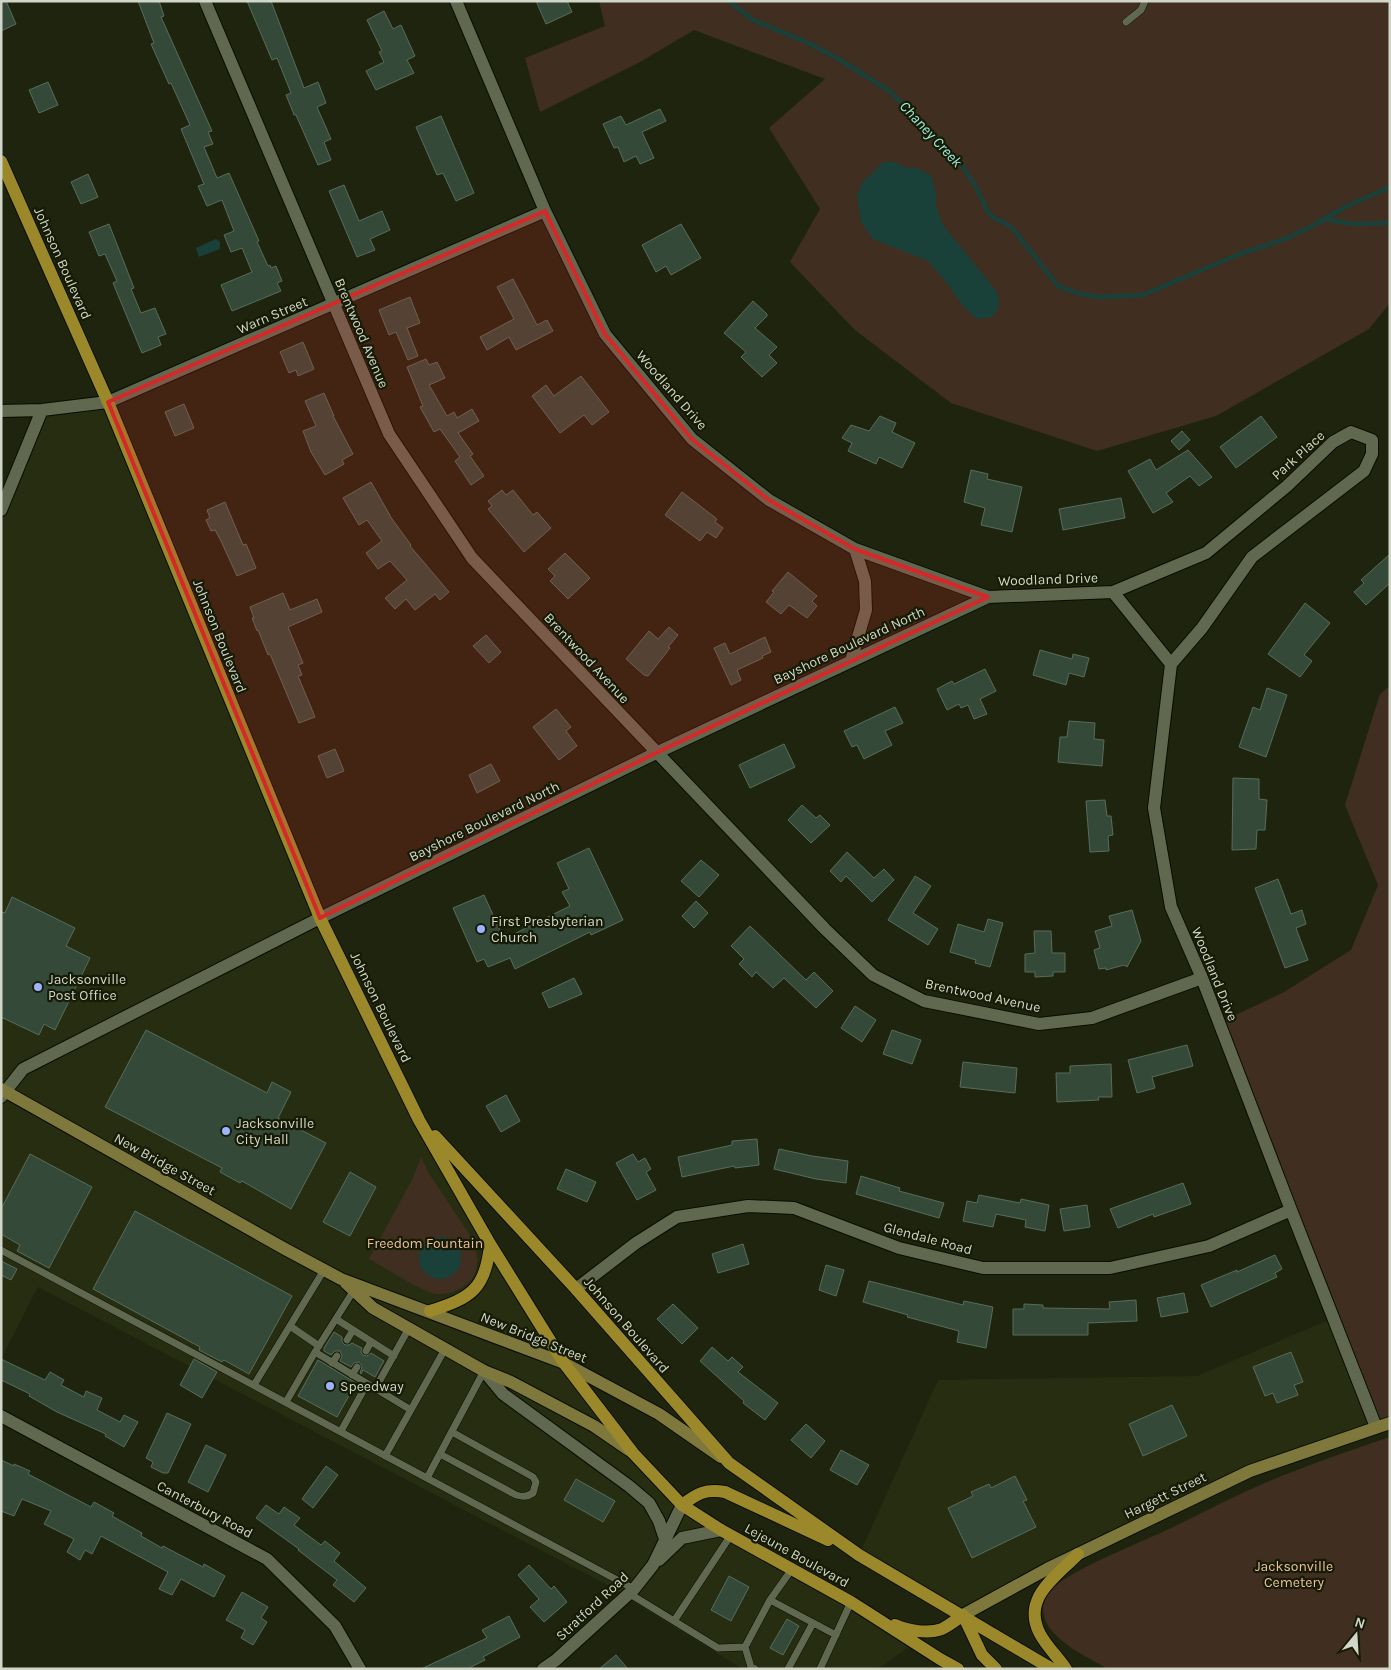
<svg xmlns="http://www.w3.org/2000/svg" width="1391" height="1670" viewBox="0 0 1391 1670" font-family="Karla,sans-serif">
<rect width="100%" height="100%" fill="#1f240e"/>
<path fill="#262d10" d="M108,402L320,918L419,1120L564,1363L682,1505L915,1642L887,1663L875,1669H743L646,1610L613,1588L38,1287L1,1359V510L42,410Z
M1333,1318L1376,1427L1250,1471L963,1615L859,1555L938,1380L1197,1376Z"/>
<path fill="#402f21" d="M599,1H1390V303L1369,329L1216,416L1097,451L951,403L855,330L790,262L820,209L769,128L825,79L694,30L640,62L540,112L525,58L605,26Z
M1390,686V1423L1376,1427L1219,1023L1284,992L1351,950L1378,885L1345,805L1380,694Z
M421,1157L428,1172L473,1240C478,1253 480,1268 471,1280C464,1289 449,1295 437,1294C426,1294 382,1266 369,1259L413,1178Z
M1390,1437V1669H1108C1086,1656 1036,1635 1044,1602C1045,1594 1054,1587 1060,1582C1094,1560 1133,1546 1169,1529C1199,1515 1228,1499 1258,1486C1301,1467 1346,1452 1390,1437Z"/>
<path fill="#19413a" d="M883,162H895L904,167L916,168L926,172L932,177L936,193V206L943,225L997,292C1000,304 1000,308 992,317L978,319L972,315L962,305L951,288L928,261L873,239L861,222L857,195L862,183Z
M216,239L220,242V249L199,257L196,248Z
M419 1258a21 21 0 1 1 42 0a21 21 0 1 1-42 0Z"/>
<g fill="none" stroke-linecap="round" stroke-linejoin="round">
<path stroke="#19413a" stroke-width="4.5" d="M729,1L753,20L804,41L837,58L891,92L961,164L976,187L988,212L994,218L1002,221L1014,230L1058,286L1077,293L1098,297L1143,295L1237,255L1285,239L1314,225L1347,206L1390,187
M1324,219L1352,224L1390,223"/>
</g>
<path fill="#344938" stroke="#576d5b" d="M1,1H6L16,24L1,31Z
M138,1H159L164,16L161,17L212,131L208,132L213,144L204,147L217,178L229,173L259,241L257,242L268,266L270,265L271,268L276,266L282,281L277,283L281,291L232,311L221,285L252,272L242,248L231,252L224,235L234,231L222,200L207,206L198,186L204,184L181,129L190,125L171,83L169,84L151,44L154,43Z
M247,1H271L304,88L318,82L326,103L317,107L331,139L324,142L331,160L318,165L296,115H294L293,112L286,95L291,93L277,58L272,60Z
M536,1H567L572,12L546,24Z
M384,11L393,29L401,25L415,56L407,60L414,73L376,90L366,71L384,62L379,52L382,51L367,20Z
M48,82L58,105L39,113L29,90Z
M660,109L666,121L642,132L654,158L640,164L636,156L624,162L618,147L614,148L603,124L621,116L626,125Z
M441,116L474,193L456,201L443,173L437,175L416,127Z
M88,174L98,197L81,204L71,182Z
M344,185L359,221L382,211L390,230L370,239L375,250L357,257L329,191Z
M109,224L134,288L131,289L141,313L155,308L166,334L158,337L161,345L142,353L113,283L117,281L105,254L99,256L89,232Z
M681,224L701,258L671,275L666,266L656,272L642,245Z
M513,279L537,325L547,320L553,331L516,350L509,337L487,350L480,337L514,319L497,287Z
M410,297L420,323L407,328L418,356L408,360L396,332L389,335L379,310Z
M753,301L767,314V316L755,328L777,347L769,355L777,363L762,377L741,357L746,352L724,333Z
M303,342L314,369L298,376L296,370L289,373L280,352Z
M426,359L429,365L437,362L445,378L429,385L447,416L454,412L457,418L472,409L479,421L458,433L473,454L470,456L484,476L471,485L455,461L460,457L440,429L434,432L420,407L423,406L407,367Z
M581,376L609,412L592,425L584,415L560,433L532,396L546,385L554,396Z
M324,393L334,416H333L353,454L342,460L344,464L325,475L311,452L303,431L316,426L305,401Z
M184,404L194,428L175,436L165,412Z
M880,416L896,423L892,432L915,443L902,468L879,457L876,464L848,451L852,443L842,438L851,425L869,431Z
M1261,416L1277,437L1236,468L1220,447Z
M1182,431L1190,440L1179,450L1171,441Z
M1188,450L1212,477L1199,486L1190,476L1166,493L1173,502L1153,513L1128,471L1150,459L1156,470Z
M971,470L988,474L987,479L1022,487L1012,532L981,525L985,508L964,502Z
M371,482L392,519L411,545L410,546L449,592L440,600L435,594L415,610L406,599L395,609L385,598L407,580L390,561L378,569L366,553L382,541L367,520L359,525L343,498Z
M502,490L506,495L513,490L533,515L537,512L551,528L524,552L488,509L492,506L488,501Z
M682,492L717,519L715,522L723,528L716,538L707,532L700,541L665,515Z
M1121,498L1125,518L1063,530L1059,509Z
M225,502L243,545L246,544L256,568L237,576L221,541L215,530L211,531L206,520L210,518L207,510Z
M565,553L590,578L568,599L550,581L555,576L548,569Z
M1390,554V583L1366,605L1354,592L1364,583L1361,580Z
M788,572L817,596L812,601L817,606L807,618L789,605L781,614L766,602L774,592L772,591Z
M283,593L290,610L317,599L322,612L288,627L303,663L298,665L302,675L298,676L315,717L299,723L270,654L268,655L258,630L257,631L252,618H254L250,607Z
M1305,603L1330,623L1304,655L1312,661L1300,677L1268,654Z
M669,627L678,635L668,647L670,648L648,676L644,675L626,659L649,631L658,639Z
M486,635L501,652L489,663L473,646Z
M765,637L771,652L762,656L763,658L737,670L741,680L731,685L714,648L725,643L730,654Z
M1040,650L1072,659L1073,654L1089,658L1084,677L1069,673L1066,685L1033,675Z
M985,669L996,691L980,699L987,714L974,719L968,705L961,708L959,704L947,710L937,689L952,681L954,684Z
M1267,688L1287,695L1266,757L1239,747L1253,707L1260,710Z
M895,707L903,723L885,731L892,745L864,759L857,745L852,747L844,731Z
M556,709L571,727L566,731L577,746L559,760L533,727Z
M1069,721L1095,723L1094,739L1104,740L1102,766L1058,762L1060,737H1067Z
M784,744L795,767L750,788L739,765Z
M335,749L344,771L327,778L318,756Z
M491,764L500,781L477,793L469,775Z
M1233,778L1259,779V799L1267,800L1265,830H1257L1256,849L1232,850Z
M1105,800L1107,816H1111L1113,835L1108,836L1109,851L1090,852L1086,801Z
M802,805L816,818L820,815L830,825L811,843L788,820Z
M589,848L623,920L591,935L590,932L515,969L510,958L488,967L484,959L477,962L453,908L484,895L504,939L570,906L562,892L569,889L557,863Z
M847,852L874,878L884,869L894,880L872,902L846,876L841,882L830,871Z
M701,860L719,875L699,897L681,881Z
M915,876L931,886L913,913L938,929L928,945L888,920Z
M1278,879L1291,914L1302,910L1306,924L1296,928L1308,960L1285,968L1255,888Z
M12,897L75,928L66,946L90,958L55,1030L44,1024L39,1035L1,1017V912L5,913Z
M696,901L708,913L694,928L682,916Z
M1132,910L1141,941L1127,967L1124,965L1106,970V968L1099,969L1094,950L1100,948L1095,931L1112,926L1109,916Z
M988,919L1003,923L990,967L975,963L976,960L950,952L958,924L984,932Z
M750,926L806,980L814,972L833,991L816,1008L784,978L773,988L756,972L752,977L739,964L744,959L731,946Z
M1034,931H1051L1052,953H1065V972H1053V976L1035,977V972H1025V954L1035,953Z
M574,978L582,994L549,1008L542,993Z
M855,1006L876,1020L862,1042L841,1028Z
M146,1030L267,1093L272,1082L291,1092L278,1118L326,1143L291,1209L242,1181L240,1183L220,1172L222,1168L105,1107Z
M892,1030L921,1040L912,1064L883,1054Z
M1187,1045L1193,1066L1152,1077L1155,1088L1137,1093L1128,1060Z
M963,1062L1017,1068L1015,1093L960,1087Z
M1111,1064L1112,1097H1098L1099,1100L1057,1102L1056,1073H1070V1066Z
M506,1095L520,1121L501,1132L486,1106Z
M757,1139L759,1165L735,1168L734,1166L682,1177L678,1157L732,1145V1141Z
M779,1149L812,1156L848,1161L846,1183L816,1179L774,1169Z
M30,1154L92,1187L49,1268L17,1251L20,1245L1,1234V1209Z
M633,1154L638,1162L645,1158L651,1169L646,1172L656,1190L637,1200L616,1163Z
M566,1169L596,1182L587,1202L557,1189Z
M350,1172L376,1187L350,1236L323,1222Z
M861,1176L900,1188L899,1191L944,1203L939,1218L856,1194Z
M1183,1183L1191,1204L1154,1217L1153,1214L1118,1228L1110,1209Z
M979,1195L1020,1203L1021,1199L1049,1205L1045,1231L1025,1227L1026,1220L996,1214L993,1227L963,1221L967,1201L977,1203Z
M1087,1205L1090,1227L1064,1231L1060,1209Z
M135,1211L292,1296L249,1374L224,1360L222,1362L199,1350L200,1347L93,1289Z
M743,1244L749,1264L718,1273L712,1254Z
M1275,1255L1282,1269L1275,1273L1277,1277L1211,1307L1201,1285L1237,1270V1272Z
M1,1261L17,1269L11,1280L1,1275Z
M826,1265L844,1270L836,1296L819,1290Z
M869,1281L963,1305L964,1301L993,1307L986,1348L957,1342L959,1331L907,1317L908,1315L863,1302Z
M1184,1293L1188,1312L1161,1317L1157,1298Z
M1136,1300L1137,1321L1088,1323V1335H1013V1309H1024V1304L1043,1305V1308L1110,1309L1109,1302Z
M673,1304L698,1328L682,1344L657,1319Z
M334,1332L342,1337V1342L345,1345H349L352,1343L362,1348L361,1352L363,1355L367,1356L371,1353L384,1361L375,1377L363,1370L361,1374L360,1373L362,1367L359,1362L354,1363L351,1367L340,1361L342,1356L340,1351H335L331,1355L324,1351V1348Z
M712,1347L728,1361L732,1357L743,1367L738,1372L778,1403L765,1420L743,1403L744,1401L700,1361Z
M1291,1352L1303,1382L1294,1385L1298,1395L1277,1403L1273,1393L1265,1396L1253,1367Z
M1,1359L45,1380L50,1372L64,1380L61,1385L84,1397L86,1391L102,1398L97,1410L120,1422L124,1415L138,1422L124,1447L105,1436L106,1434L57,1412L29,1396L30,1394L1,1380Z
M194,1359L217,1372L202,1398L180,1385Z
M318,1360L356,1383L337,1417L298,1396Z
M1172,1405L1187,1436L1143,1456L1129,1424Z
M167,1413L191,1424L168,1473H163L151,1467L153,1462L146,1458Z
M806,1424L825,1441L811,1458L791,1440Z
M206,1445L226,1455L208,1492L188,1482Z
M841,1450L869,1465L857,1485L830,1470Z
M1,1460L14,1466V1464L30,1471L28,1474L91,1507L94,1502L114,1513L112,1516L142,1533L141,1536L162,1548L163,1546L203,1567L204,1564L225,1576L214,1597L181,1579L172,1595L159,1589L168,1572L101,1536L92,1554L85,1550L80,1560L67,1552L74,1539L44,1524L51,1511L22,1499L14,1516L1,1511Z
M326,1466L338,1475L313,1508L302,1499Z
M1015,1476L1027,1500L1023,1501L1036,1527L972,1558L948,1508L973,1496L971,1492L989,1484L991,1488Z
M576,1479L615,1501L603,1522L564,1500Z
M266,1505L279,1514L284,1507L300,1518L294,1525L321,1545L325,1541L340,1553L334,1561L366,1588L354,1602L333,1585L337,1580L298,1550L299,1549L256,1518Z
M529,1565L551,1589L554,1586L567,1602L544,1622L530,1607L539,1599L518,1575Z
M729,1576L749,1587L731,1621L711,1610Z
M242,1592L268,1607L261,1618L267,1622L253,1645L241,1638L245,1630L226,1620Z
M509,1616L520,1637L483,1657L485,1660L467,1669H421L487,1638L482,1630Z
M787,1619L799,1626L783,1655L770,1648Z
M616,1655L628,1669H599Z"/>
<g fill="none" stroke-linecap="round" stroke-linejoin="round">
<g stroke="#090d00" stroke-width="8">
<path id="service" d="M1126,22L1141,10L1145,1
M1,1250L634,1589
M354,1290L315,1352L411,1410
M336,1319L394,1356
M290,1326L319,1346
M347,1340L353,1330
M366,1351L371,1342
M332,1363L337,1356
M352,1375L357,1367
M254,1385L324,1270
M375,1389L409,1328
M286,1402L315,1352
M341,1431L367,1384
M440,1454L516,1495C523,1497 527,1497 533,1493L536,1482L533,1477L452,1432
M385,1456L445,1349
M427,1478L484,1371
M630,1594L718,1648L745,1647
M770,1600L836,1635
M674,1621L731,1535
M755,1669L751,1667L745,1647L770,1600L792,1569
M788,1669L813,1623
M820,1669L851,1602"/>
</g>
<g stroke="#090d00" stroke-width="14">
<path id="minor" d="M205,1L389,434L472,558L825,929L873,975L924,1001L1039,1024L1092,1018L1202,978
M456,1L545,211L605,334L692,439L769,500L855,549L988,597L1113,592L1206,553L1287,486L1333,442L1351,432L1372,440V454L1364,471L1252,557L1202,628L1171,664
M1,411L42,410L108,402L545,211
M1,510L42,410
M1113,592L1171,664L1154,808L1171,907L1202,978L1291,1210L1376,1427
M851,661L866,610L865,581L855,549
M1,1097L23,1069L320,918L656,753L988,597
M576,1289L636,1243L677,1217L748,1206L794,1208L899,1248L983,1268H1110L1209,1246L1291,1210
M484,1371L503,1394L629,1486L649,1503L659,1521L665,1539
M1,1416L267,1559L335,1626L360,1669
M659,1560L682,1538L721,1530
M543,1669L556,1660L634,1589L653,1565L682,1505"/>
</g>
<g stroke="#090d00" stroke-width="14">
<path id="secondary" d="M1,1089L285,1249L341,1279L564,1363L659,1414L721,1457
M346,1283L373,1308L484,1371L511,1382L594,1426L629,1450
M963,1615L1047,1569L1250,1471L1390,1423"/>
</g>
<g stroke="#090d00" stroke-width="14">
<path id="primary" d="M1,161L108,402L320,918L419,1120L490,1244L564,1363L633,1453L682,1505L721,1530L851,1602L940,1659L958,1669
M435,1136L576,1289L729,1463L859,1555L1052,1669
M430,1311C471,1298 486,1289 490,1244
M682,1505C698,1493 705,1489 725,1492L828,1540
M963,1615L982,1655L996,1669
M895,1625C908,1631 929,1634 942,1629C950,1625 956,1620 963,1615
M1066,1669C1058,1657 1047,1647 1040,1634C1021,1598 1056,1577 1078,1554"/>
</g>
<use href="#service" stroke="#616850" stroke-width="7"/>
<use href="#minor" stroke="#616850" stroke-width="12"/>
<use href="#secondary" stroke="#7e783d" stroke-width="12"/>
<use href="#primary" stroke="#9b882a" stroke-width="12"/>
</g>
<path fill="#d62828" fill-opacity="0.2" stroke="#d62828" stroke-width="4" stroke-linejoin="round" d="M545,211L605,334L692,439L769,500L855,549L988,597L656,753L320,918L108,402Z"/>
<g fill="#9bb4fd" stroke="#161b06" stroke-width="2">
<circle cx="481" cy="929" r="5"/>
<circle cx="38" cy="987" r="5"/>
<circle cx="226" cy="1131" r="5"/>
<circle cx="330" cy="1386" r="5"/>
</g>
<g text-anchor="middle" stroke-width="4.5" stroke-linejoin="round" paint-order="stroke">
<g font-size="14" fill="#d2d6c9" stroke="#161b06">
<text transform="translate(63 263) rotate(66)" y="5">Johnson Boulevard</text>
<text transform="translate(272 315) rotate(-23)" y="5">Warn Street</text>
<text transform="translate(362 333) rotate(67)" y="5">Brentwood Avenue</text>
<text transform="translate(672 390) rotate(49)" y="5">Woodland Drive</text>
<text transform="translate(1298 455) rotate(-42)" y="5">Park Place</text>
<text transform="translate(1048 579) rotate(-2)" y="5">Woodland Drive</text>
<text transform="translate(220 636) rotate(68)" y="5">Johnson Boulevard</text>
<text transform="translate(849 645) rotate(-25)" y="5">Bayshore Boulevard North</text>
<text transform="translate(587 658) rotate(47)" y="5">Brentwood Avenue</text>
<text transform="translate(484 821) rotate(-26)" y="5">Bayshore Boulevard North</text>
<text transform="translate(1215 974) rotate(68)" y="5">Woodland Drive</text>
<text transform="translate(983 995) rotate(12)" y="5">Brentwood Avenue</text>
<text transform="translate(381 1007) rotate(64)" y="5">Johnson Boulevard</text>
<text transform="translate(165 1164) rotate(29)" y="5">New Bridge Street</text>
<text transform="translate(928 1238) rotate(15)" y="5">Glendale Road</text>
<text transform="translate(627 1325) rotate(49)" y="5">Johnson Boulevard</text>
<text transform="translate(534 1337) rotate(22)" y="5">New Bridge Street</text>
<text transform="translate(1165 1495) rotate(-26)" y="5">Hargett Street</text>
<text transform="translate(205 1509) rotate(28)" y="5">Canterbury Road</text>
<text transform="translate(797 1555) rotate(29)" y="5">Lejeune Boulevard</text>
<text transform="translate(592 1606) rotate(-43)" y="5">Stratford Road</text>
</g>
<g font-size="14" fill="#d2d6c9" stroke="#161b06" text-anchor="start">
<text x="491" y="926">First Presbyterian<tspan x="491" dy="16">Church</tspan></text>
<text x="48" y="984">Jacksonville<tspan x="48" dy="16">Post Office</tspan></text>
<text x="236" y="1128">Jacksonville<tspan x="236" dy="16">City Hall</tspan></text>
<text x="340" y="1391">Speedway</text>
</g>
<g font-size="14" fill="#efbf97" stroke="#161b06">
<text x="425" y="1248">Freedom Fountain</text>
<text x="1294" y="1571">Jacksonville<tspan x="1294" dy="16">Cemetery</tspan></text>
</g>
<g font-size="15" font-style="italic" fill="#9de7d8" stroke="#161b06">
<text transform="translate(931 134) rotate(47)" y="5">Chaney Creek</text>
</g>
</g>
<rect width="1391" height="1670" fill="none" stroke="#d2d6c9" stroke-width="5"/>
<g transform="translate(1356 1635) rotate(18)" stroke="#161b06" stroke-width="4" paint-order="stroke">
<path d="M0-4L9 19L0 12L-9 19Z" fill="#d2d6c9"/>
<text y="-8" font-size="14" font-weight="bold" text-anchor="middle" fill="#d2d6c9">N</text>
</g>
</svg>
